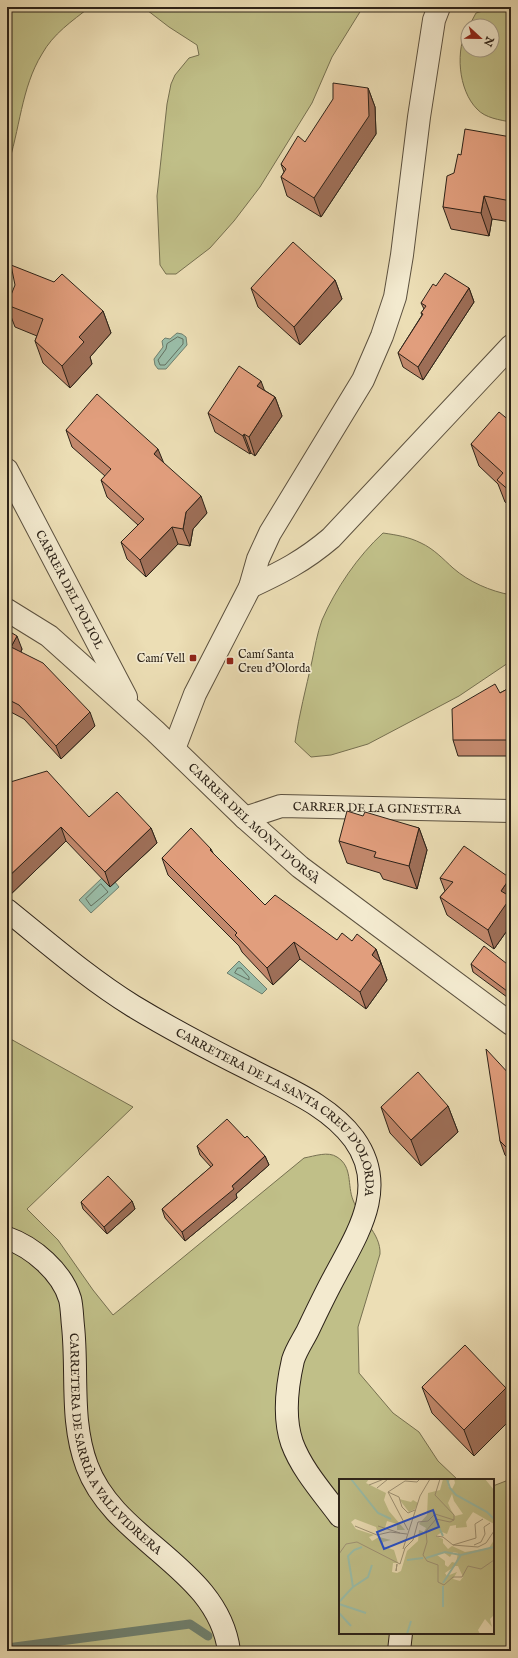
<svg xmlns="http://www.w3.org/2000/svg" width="518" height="1658" viewBox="0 0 518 1658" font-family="'IM FELL English',serif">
<rect width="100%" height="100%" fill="#ecdeb5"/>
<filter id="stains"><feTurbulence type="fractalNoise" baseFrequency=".005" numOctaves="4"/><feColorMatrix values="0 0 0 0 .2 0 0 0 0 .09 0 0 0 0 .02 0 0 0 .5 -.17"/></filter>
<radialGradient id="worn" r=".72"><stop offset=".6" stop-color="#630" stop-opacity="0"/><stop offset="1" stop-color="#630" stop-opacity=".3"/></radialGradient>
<path fill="#c0bf88" stroke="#767050" d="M7,7H90C72,21 53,34 42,54C21,88 20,130 7,168Z
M143,7H363L332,57L312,103L260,187L234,221L210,248L176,274H166L160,265L157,196L167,104L171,84L175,75L189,58L199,55L197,45L169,27Z
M496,7H511V122C500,120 485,118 477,109C458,90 455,49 468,27V50H492V26H469L476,13Z
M383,533C397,535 409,537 421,543C434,549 443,559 453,568C469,582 490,591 511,595V661L459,696L368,744L331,755L311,757L295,742C299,715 306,688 312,661C315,647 317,634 322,620C336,588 358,556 383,533Z
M7,1037L133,1107L27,1209L58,1240L93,1290L113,1315L304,1158C315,1156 328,1151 337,1157C353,1167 347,1185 353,1200C360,1219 381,1233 380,1254L358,1327L359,1373L393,1413L419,1432L438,1461L458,1480H340V1633H493V1486L511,1479V1651H7Z"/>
<path fill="#9abda8" stroke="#6e7f6e" d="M177,333L182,334L186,337L187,345L166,369H158L155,365L154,359L163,347L162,341L165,338L170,339Z
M102,878L110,886L115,882L119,887L91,913L79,900Z
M239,961L267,989L262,994L227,973Z"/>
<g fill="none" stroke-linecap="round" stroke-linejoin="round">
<path stroke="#637060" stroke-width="1" d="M178,337L183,339V344L165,365H160L158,360L166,349L167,344Z
M101,884L108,892L91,906L86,899Z
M238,968H241L249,977V980L235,973Z"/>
<path stroke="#6e7f6e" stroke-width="9" d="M7,1648L190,1624L208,1636"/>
<g stroke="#5c513f" stroke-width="24">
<g id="street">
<path id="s1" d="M7,470L126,697"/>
<path d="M250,587C282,572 304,561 331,538L511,346"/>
<path id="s2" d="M7,610L49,636L155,731L245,818L300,867L511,1024"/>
<path d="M174,749L195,694L250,587L258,559L270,533L363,380L382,336L395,297L402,255L419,117L434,20L439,7"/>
<path id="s3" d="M245,818L281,806L511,811"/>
</g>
</g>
<g stroke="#2c2218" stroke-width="24">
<g id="secondary">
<path id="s4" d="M7,910C48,943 88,978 133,1006C171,1029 211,1050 251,1070C287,1089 329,1105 354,1139C388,1186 359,1231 336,1274C326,1292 317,1311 308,1330C303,1340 296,1350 293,1360C287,1386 283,1417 292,1443C302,1470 323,1493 340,1516"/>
<path id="s5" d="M7,1238C33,1247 62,1272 70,1299C72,1307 72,1317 73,1326C78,1373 70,1421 87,1466C115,1542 218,1567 229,1651"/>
<path d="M399,1651L401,1633"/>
</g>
</g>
<use href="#street" stroke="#f3eacf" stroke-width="22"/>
<use href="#secondary" stroke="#f3eacf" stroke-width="22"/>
</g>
<path fill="#c2886c" stroke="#2c2218" d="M368,88L375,107L376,134L321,217L287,196L281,177L284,172L281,164L305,142Z
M511,137V222L492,219L489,236L451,229L443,207L461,155Z
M335,280L342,299L300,345L258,307L251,288Z
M436,286L469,288L474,302L423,380L403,367L398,353L422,315L421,313L424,309L421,303Z
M7,304L103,311L111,333L90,357L92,364L70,388L43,363L35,341L37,336L15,327L7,306Z
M264,390L275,397L282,416L255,456L251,453L250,454L215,432L208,413Z
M511,422V507L505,502L498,484L479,466L471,444Z
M66,430L163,462L207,513L193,529L190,546L178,544L146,577L127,559L121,542L138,525L107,497L101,480L105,476L72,447Z
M7,630L22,649L21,652L95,726L61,759L24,719L7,710Z
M511,687V756H458L453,740L500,693Z
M7,783L89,817L151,828L157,843L110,887L66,841L7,898Z
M363,816L419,828L427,850L417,889L383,879L380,873L347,863L339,841Z
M211,849L213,853L265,905L337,940L352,941L376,949L387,980L366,1009L300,959L273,985L242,952L239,946L168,875L162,858Z
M440,878L511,879V925L494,949L447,915L440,897L445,891Z
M471,964L511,967V1000L473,972Z
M511,1076V1161L505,1155L500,1141Z
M448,1106L458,1132L421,1166L390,1133L381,1107Z
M245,1138L265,1156L269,1165L236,1194L237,1198L185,1241L165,1218L162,1209L211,1167L200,1155L197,1146Z
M132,1201L135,1209L107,1234L83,1209L81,1202Z
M422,1387L511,1401V1419L474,1456L432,1413Z"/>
<path fill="#9e6f58" stroke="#2c2218" d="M368,88L375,107L376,134L321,217L314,198Z
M484,196L492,219L489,236L481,213Z
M335,280L342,299L300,345L294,327Z
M469,288L474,302L423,380L418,367Z
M103,311L111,333L90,357L92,364L70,388L62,366L79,337Z
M261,381L268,400L257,386Z
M275,397L282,416L255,456L249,437Z
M244,434L251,453L250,454L243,436Z
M158,449L165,466L154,454Z
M201,496L207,513L193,529L190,546L183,529L186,512Z
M172,527L178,544L146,577L140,560Z
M17,636L22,649L16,661L11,647Z
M90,712L95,726L61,759L56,746Z
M61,827L66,841L7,898V878Z
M151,828L157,843L110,887L105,872Z
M419,828L427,850L417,889L409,866Z
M510,878L511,879V925L494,949L488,930L501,891Z
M294,942L300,959L273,985L267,968Z
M376,949L387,980L366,1009L360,992L372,955Z
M448,1106L458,1132L421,1166L411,1140Z
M265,1156L269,1165L236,1194L237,1198L185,1241L182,1232L232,1186Z
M132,1201L135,1209L107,1234L104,1227Z
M506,1388L511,1401V1419L474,1456L464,1430Z"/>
<path fill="#e19e7d" stroke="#2c2218" d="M333,83L368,88L369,116L314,198L281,177L286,169L281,164L298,136L305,142L333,99Z
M465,129L511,137V201L484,196L481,213L443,207L447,176L454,173L458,154L461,155Z
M293,242L335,280L294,327L251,288Z
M11,265L54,282L62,274L103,311L79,337L84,342L62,366L35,341L43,319L7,305L15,285Z
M445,273L469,288L418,367L398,353L423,314L421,313L426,306L421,303L433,284L436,286Z
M239,366L261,381L257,386L275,397L249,437L244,434L243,436L208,413Z
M97,394L158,449L154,454L201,496L186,512L183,529L172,527L140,560L121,542L144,519L101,480L111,469L66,430Z
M499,412L511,422V492L497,480L503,473L471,444Z
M7,630L17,636L11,647L43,663L90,712L56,746L19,705L7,699Z
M495,684L500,693L511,687V740H453L452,709Z
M47,771L89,817L117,792L151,828L105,872L61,827L7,878V783Z
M347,811L363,816L365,812L419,828L409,866L374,857L376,852L339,841Z
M191,828L211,849L210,850L265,905L275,895L337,940L342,933L352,941L357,934L376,949L372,955L381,963L360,992L294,942L267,968L235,935L237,933L162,858Z
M464,846L510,878L501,891L511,897L488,930L440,897L453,882L440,878Z
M484,946L511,967V994L471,964Z
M486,1049L511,1076V1152L500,1141Z
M418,1072L448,1106L411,1140L381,1107Z
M227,1119L245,1138L247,1136L265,1156L232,1186L234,1189L182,1232L162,1209L213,1165L197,1146Z
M108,1176L132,1201L104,1227L81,1202Z
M465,1345L506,1388L464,1430L422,1387Z"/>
<g fill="#8f2418" stroke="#f3eacf" stroke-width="1.5">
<rect x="189" y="654" width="8" height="8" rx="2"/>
<rect x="226" y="657" width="8" height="8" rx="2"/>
</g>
<g text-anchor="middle" stroke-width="3.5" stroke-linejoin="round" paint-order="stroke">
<g font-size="12" fill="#2c2218" stroke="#f3eacf">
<text dy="4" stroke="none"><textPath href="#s1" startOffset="135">CARRER DEL POLIOL</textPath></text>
<text dy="4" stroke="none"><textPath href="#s3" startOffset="134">CARRER DE LA GINESTERA</textPath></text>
<text dy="4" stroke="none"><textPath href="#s2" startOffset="327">CARRER DEL MONT D'ORSÀ</textPath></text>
<text dy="4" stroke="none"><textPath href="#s4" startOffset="344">CARRETERA DE LA SANTA CREU D'OLORDA</textPath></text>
<text dy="4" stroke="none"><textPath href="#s5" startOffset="249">CARRETERA DE SARRIÀ A VALLVIDRERA</textPath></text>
</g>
<g font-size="12" fill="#2c2218" stroke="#f3eacf" text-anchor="start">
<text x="238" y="658">Camí Santa<tspan x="238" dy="14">Creu d'Olorda</tspan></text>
<text x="185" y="662" text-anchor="end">Camí Vell</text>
</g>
</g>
<g transform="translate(339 1479)">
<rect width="155" height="155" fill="#ecdeb5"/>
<path d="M0,0H30L27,4L47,14L45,21L50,32L66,51H58V45L48,42L46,49L39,54L37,48L16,40L12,43L17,50L35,56L30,58L33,62L40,58L52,61L44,63V67L55,71L59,84H54L53,93L58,94L62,92L68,72L79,62L80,51L85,53L87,49L80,45L88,36L89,14L101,11L104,0H111L109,7L113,10L116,4L115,0H146L155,11V45L134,33L127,43L128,48L117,49V46L111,47L108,55L103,53L97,57L104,60V64L109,70L113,67L126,73L150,69L155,61V136L151,140L153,148L146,140L139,151L141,155H0ZM113,15L115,22L124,35L116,37L112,31L109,24ZM104,73L111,78L114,73L119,74L117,84L113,83L109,88L106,86V82L98,76ZM116,87H119L124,98L121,102L114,100L118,93L108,97L106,94ZM60,20L72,23L74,21L79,24L76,30L70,33Z" fill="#c0bf88" fill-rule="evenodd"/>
<path fill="none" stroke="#9abda8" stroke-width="2" d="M12,0L39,34L52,40M108,0L111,9L117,16L148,33L155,40M97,42L104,57M87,79L106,73L122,76L155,68M68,81L84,79M104,104L122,76M14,108L29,98L33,86M0,123L14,108L9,77L15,71L23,68M0,125L27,134M104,128V107M0,134L12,147M68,155L72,142"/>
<path fill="none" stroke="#9f9376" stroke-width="1" d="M101,0L96,16L115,36V41M30,6L45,0M38,9L49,0M49,13L60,18M60,18L63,28L69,34L76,31M115,41L111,43L97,40L87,52L88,63L84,76L88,82L99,86V103L105,106L114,98H123L129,87L142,90L155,81M16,47L38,56L51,53L68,55M39,47L61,54M69,51L49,13L66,2L78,3L81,0M97,57L104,58L114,66L139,68L147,64L155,52M114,66L137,59L136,45L144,40M135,66L142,63L146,55L145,48L151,44M64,70L81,17L91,0M0,75L7,65L18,63L61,85L66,69L74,61L79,43L89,42L96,35L115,41M58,85L57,92L58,85"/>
<path fill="#1d4ed8" fill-opacity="0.15" stroke="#1d4ed8" stroke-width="2" d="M94,31L100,48L45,70L38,53Z"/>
<rect width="155" height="155" fill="none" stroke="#2c2218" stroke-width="2"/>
</g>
<rect width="518" height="1658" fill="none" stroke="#ecdeb5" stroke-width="24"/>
<rect x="8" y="8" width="502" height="1642" fill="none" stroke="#2c2218" stroke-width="2"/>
<rect x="12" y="12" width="494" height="1634" fill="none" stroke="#2c2218"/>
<g transform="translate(480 38) rotate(112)"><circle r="19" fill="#f3eacf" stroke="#a39a86"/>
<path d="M0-3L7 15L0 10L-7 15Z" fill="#8f2418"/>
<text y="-6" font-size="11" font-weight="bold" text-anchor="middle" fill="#2c2218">N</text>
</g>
<rect width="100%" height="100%" filter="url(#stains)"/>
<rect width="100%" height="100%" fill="url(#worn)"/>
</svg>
